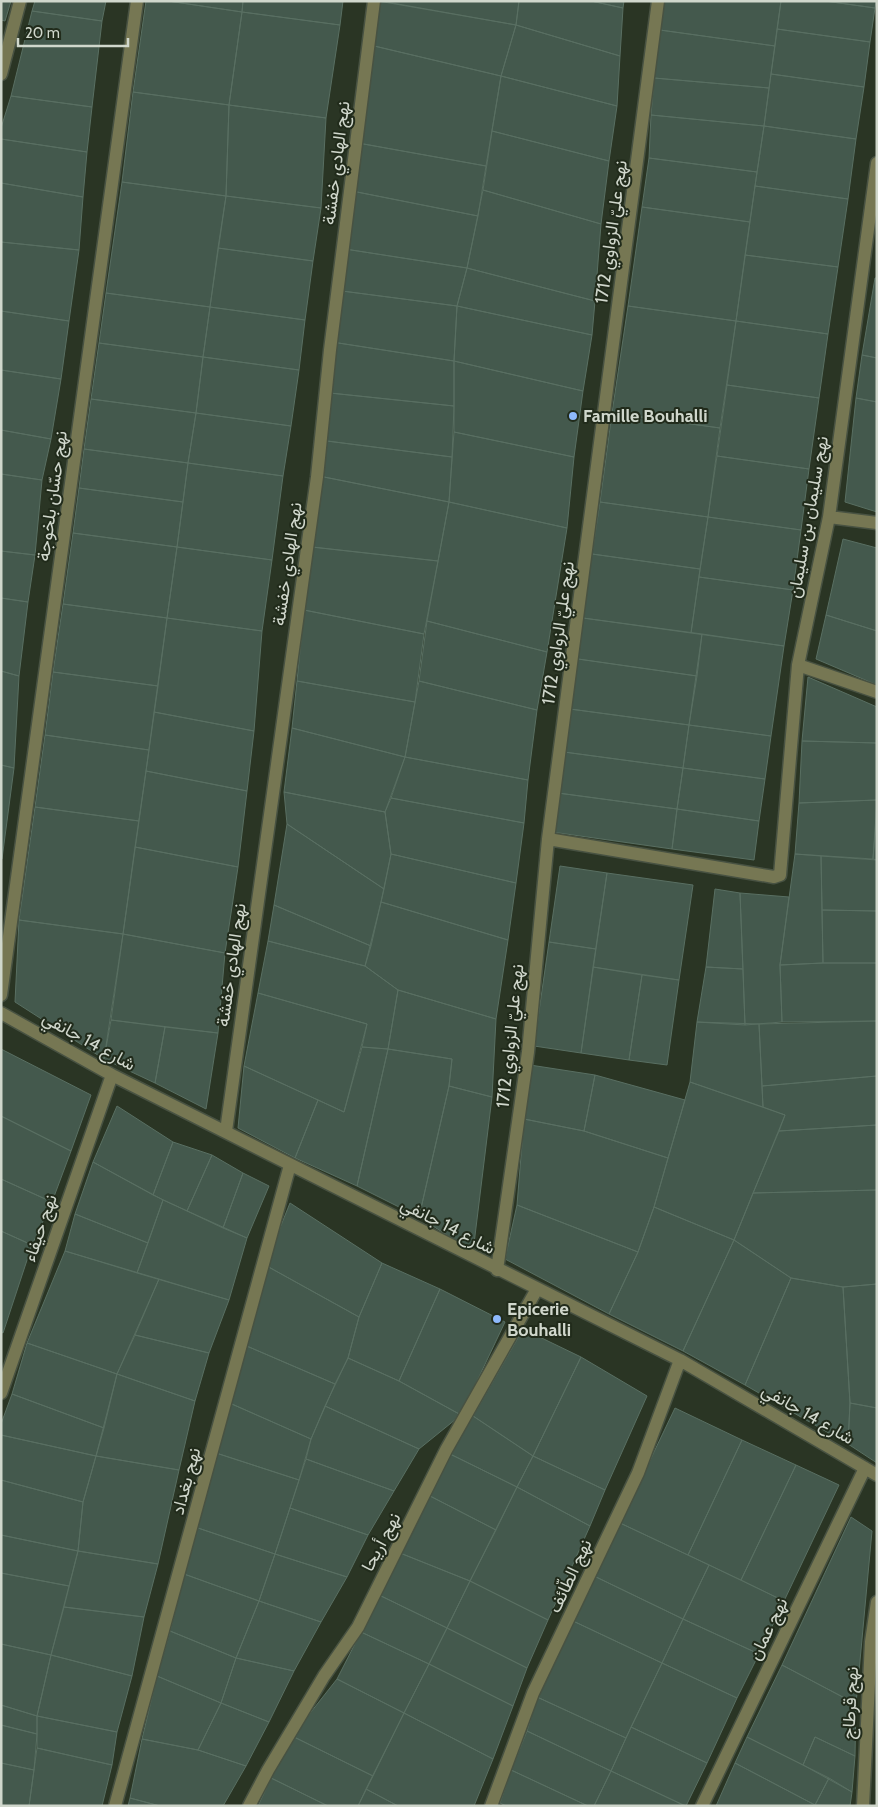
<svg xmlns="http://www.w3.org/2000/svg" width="878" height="1807" viewBox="0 0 878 1807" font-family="Cabin,Vazirmatn,sans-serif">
<rect width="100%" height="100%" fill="#2a3524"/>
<path fill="#44594d" stroke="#596f62" d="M1,1H11L5,21L1,20Z
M35,1H106L102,21L32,11Z
M146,1H168L242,12L229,105L133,92Z
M168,1H243L242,12Z
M243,1H343L340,25L242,12Z
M378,1L516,25L501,76L370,45Z
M381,1H519L516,25Z
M519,1H591L623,8L620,56L516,25Z
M591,1H624L623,8Z
M662,1H781L775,46L660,30Z
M781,1H825L875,8L870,42L777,29Z
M825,1H876L875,8Z
M32,11L102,21L92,107L11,96Z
M242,12L340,25L326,118L229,105Z
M516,25L620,56L617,106L501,76Z
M777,29L870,42L864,87L771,74Z
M660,30L775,46L769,88L654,78Z
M370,45L501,76L486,166L358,143Z
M771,74L864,87L856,139L764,126Z
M501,76L617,106L609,161L492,131Z
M654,78L769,88L764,126L651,115Z
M133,92L229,105L226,196L122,182Z
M11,96L92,107L87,152L1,139V128Z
M229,105L326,118L321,208L226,196Z
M651,115L764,126L757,172L649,158Z
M764,126L856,139L848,199L755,186Z
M492,131L609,161L601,224L483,190Z
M1,139L87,152L83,197L1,183Z
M358,143L486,166L478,216L352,191Z
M649,158L757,172L750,222L642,207Z
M122,182L226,196L210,307L106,293Z
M1,183L83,197L79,250L1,242Z
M755,186L848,199L838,267L745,255Z
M483,190L601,224L595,301L467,268Z
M352,191L478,216L467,268L345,249Z
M226,196L321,208L313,261L218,248Z
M642,207L750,222L736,321L628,306Z
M1,242L79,250L69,321L1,311Z
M218,248L313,261L305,320L210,307Z
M345,249L467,268L457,306L342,291Z
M745,255L838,267L828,334L736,321Z
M467,268L595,301L592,335L457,306Z
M875,278H877V358L862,355Z
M342,291L457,306L454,361L332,342Z
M106,293L210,307L203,357L99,343Z
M457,306L592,335L583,391L454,361Z
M628,306L736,321L720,428L612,413Z
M210,307L305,320L299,370L203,357Z
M1,311L69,321L61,379L1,370Z
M736,321L828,334L819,398L727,385Z
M332,342L454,361V406L330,393Z
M99,343L203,357L196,413L91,399Z
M862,355L877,358V402L856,398Z
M203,357L299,370L291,426L196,413Z
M454,361L583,391L574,457L454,432Z
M1,370L61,379L51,439L1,430Z
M727,385L819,398L809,469L717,456Z
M330,393L454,406L452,457L327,441Z
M856,398L877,402V512L845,502Z
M91,399L196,413L188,463L84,449Z
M196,413L291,426L283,476L188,463Z
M612,413L720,428L708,517L600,502Z
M1,430L51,439L42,480L1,474Z
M454,432L574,457L567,528L449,502Z
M327,441L452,457L449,502L319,476Z
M84,449L188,463L183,502L79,488Z
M717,456L809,469L801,530L708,517Z
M188,463L283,476L272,560L177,547Z
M1,474L42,480L35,555L1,551Z
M319,476L449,502L438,561L312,547Z
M79,488L183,502L177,547L73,533Z
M449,502L567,528L547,652L427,621Z
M600,502L708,517L700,569L592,554Z
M708,517L801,530L793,590L699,577Z
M73,533L177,547L167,618L63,604Z
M843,539L877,548V631L826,615Z
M177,547L272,560L262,631L167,618Z
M312,547L438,561L424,634L304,610Z
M1,551L35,555L28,602L1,598Z
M592,554L700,569L691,633L583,618Z
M699,577L793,590L784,646L691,633Z
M1,598L28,602L19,676L1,671Z
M63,604L167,618L158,686L53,672Z
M304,610L424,634L415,702L297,681Z
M826,615L877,631V685L816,659Z
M167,618L262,631L254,731L154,712Z
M583,618L702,634L697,676L578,659Z
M427,621L547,652L537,710L419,681Z
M702,634L784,646L771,736L689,725Z
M578,659L697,676L689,725L570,709Z
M1,671L19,676L14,768L1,765Z
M53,672L158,686L149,750L45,735Z
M808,677L877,707V743L802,741Z
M297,681L415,702L405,757L292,728Z
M419,681L537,710L528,780L405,757Z
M570,709L689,725L683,768L564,752Z
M154,712L254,731L247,791L146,771Z
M689,725L771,736L765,779L683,768Z
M292,728L405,757L385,812L284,792Z
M45,735L149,750L139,821L35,807Z
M802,741L877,743V800L799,803Z
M564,752L683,768L677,809L558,793Z
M405,757L528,780L524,823L391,798Z
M1,765L14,768L2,859H1Z
M683,768L765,779L759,821L677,809Z
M146,771L247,791L238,867L135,847Z
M284,792L385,812L391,854L384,889L287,824Z
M558,793L677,809L672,849L552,832Z
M391,798L524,823L516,883L391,854L385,812Z
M877,800L873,859L795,854L799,803Z
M35,807L139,821L123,934L19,920Z
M677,809L759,821L754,860L672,849Z
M877,809V860L873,859Z
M287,824L384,889L371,946L274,905Z
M135,847L238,867L225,953L123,934Z
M391,854L516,883L508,940L381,902Z
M795,854L821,856L823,963L780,965Z
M821,856L877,860V911L822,910Z
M560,866L607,873L596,949L549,942Z
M607,873L693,885L679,980L593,967Z
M715,889L740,893L743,969L706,967Z
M740,893L789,897L780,965L782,1022L745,1025Z
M381,902L508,940L496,1019L398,990L365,966Z
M274,905L371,946L365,966L268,941Z
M822,910L877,911V963H823Z
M19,920L123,934L104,1059L15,1002Z
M123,934L225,953L218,1033L111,1020Z
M268,941L365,966L398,990L388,1049L362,1047L367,1024L258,993Z
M549,942L596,949L581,1053L534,1046Z
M823,963H877V1021L782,1022L780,965Z
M593,967L642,975L629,1060L581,1053Z
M706,967L743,969L745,1025L697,1022Z
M642,975L679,980L667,1065L629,1060Z
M398,990L496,1019L492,1097L449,1086L452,1059L388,1049Z
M258,993L367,1024L344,1112L244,1066Z
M111,1020L165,1027L155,1083L104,1059Z
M877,1021V1076L762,1086L759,1024Z
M697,1022L759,1024L763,1107L690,1082Z
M165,1027L218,1033L206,1109L155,1083Z
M362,1047L388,1049L357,1186L295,1158L318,1100L344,1112Z
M1,1049L91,1095L71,1151L1,1116Z
M388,1049L452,1059L449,1086L419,1217L357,1186Z
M530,1065L595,1075L584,1131L524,1119Z
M244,1066L318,1100L295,1158L238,1128Z
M595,1075L685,1100L668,1158L584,1131Z
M877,1076V1125L779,1131L785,1115L763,1107L762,1086Z
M690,1082L785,1115L734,1240L654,1207Z
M449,1086L492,1097L473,1252L419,1217Z
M117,1106L173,1142L153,1195L93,1162Z
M1,1116L71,1151L52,1202L1,1179Z
M524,1119L584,1131L668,1158L654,1207L638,1252L517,1205Z
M877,1125V1190L753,1193L779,1131Z
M173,1142L212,1155L187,1211L153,1195Z
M212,1155L243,1173L223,1228L187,1211Z
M93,1162L163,1200L148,1243L75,1214Z
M243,1173L269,1186L247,1238L223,1228Z
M1,1179L52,1202L32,1245L1,1231Z
M877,1190V1284L843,1287L791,1278L734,1240L753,1193Z
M163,1200L247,1238L229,1300L137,1273Z
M290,1203L382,1263L359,1317L265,1265Z
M517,1205L638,1252L609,1314L505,1259Z
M654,1207L734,1240L683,1351L609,1314L638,1252Z
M75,1214L148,1243L137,1273L65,1251Z
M1,1231L32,1245L3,1333L1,1332Z
M734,1240L791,1278L745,1385L683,1351Z
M65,1251L159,1279L117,1374L27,1343Z
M382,1263L440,1289L399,1381L348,1358L359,1317Z
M265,1265L359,1317L348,1358L335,1384L242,1344Z
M791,1278L843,1287L850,1403L848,1444L745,1385Z
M159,1279L229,1300L209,1353L135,1335Z
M877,1284V1408L850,1403L843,1287Z
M440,1289L505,1322L461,1415L399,1381Z
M523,1329L581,1357L533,1456L473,1416Z
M135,1335L209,1353L195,1401L117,1374Z
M27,1343L117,1374L104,1428L12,1394Z
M242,1344L335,1384L311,1439L225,1401Z
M581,1357L647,1396L605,1490L533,1456Z
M348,1358L399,1381L461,1415L419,1449L325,1406Z
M117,1374L195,1401L179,1470L96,1456Z
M12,1394L104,1428L96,1456L1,1435V1424Z
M225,1401L311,1439L299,1480L213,1452Z
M850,1403L877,1408V1463L848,1444Z
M325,1406L419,1449L394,1491L306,1459L311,1439Z
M675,1408L742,1440L688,1555L620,1523Z
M473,1416L533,1456L517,1487L450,1454Z
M1,1435L96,1456L83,1502L1,1480Z
M742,1440L796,1465L741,1580L688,1555Z
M213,1452L299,1480L275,1554L195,1527Z
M450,1454L517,1487L496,1530L430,1496Z
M96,1456L179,1470L158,1564L78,1551L83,1502Z
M533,1456L605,1490L590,1526L517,1487Z
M306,1459L394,1491L368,1535L290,1508Z
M796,1465L839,1485L784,1601L741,1580Z
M1,1480L83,1502L78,1551L1,1535Z
M517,1487L590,1526L548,1620L470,1581Z
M430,1496L496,1530L470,1581L400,1553Z
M290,1508L368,1535L347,1577L275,1554Z
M851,1517L872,1531L856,1704L782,1665Z
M620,1523L709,1565L683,1619L594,1576Z
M195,1527L275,1554L259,1601L184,1574Z
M1,1535L78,1551L69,1586L1,1573Z
M78,1551L158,1564L144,1617L64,1607Z
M400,1553L470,1581L447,1628L379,1595Z
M275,1554L347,1577L321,1622L259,1601Z
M709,1565L784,1601L759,1654L683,1619Z
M1,1573L69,1586L51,1655L1,1644Z
M184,1574L259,1601L236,1658L170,1631Z
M594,1576L683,1619L662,1663L573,1621Z
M470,1581L548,1620L527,1668L447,1628Z
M379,1595L447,1628L429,1664L361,1632Z
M259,1601L321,1622L294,1671L236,1658Z
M64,1607L144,1617L132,1676L51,1655Z
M683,1619L759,1654L737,1698L662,1663Z
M573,1621L662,1663L626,1738L537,1697Z
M447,1628L527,1668L513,1706L429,1664Z
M170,1631L236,1658L221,1703L157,1676Z
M361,1632L429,1664L404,1713L337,1679Z
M1,1644L51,1655L37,1716L1,1705Z
M51,1655L132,1676L117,1732L37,1716Z
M236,1658L294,1671L269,1722L221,1703Z
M662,1663L737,1698L707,1763L631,1727Z
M429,1664L513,1706L493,1759L404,1713Z
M782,1665L856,1704L855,1756L815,1737L803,1765L747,1737Z
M157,1676L221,1703L198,1750L142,1739Z
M337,1679L404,1713L373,1776L292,1736Z
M537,1697L626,1738L611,1771L527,1731Z
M221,1703L269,1722L246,1766L198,1750Z
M1,1705L37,1716V1734L1,1725Z
M404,1713L493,1759L474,1806H398L366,1789Z
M37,1716L117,1732L112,1765L37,1748Z
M1,1725L37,1734L34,1770L1,1763Z
M631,1727L707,1763L686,1806L611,1771Z
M527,1731L611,1771L594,1806H588L511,1770Z
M292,1736L373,1776L358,1806H328L271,1778Z
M747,1737L829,1778L815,1805L735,1763Z
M815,1737L855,1756L852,1792L803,1765Z
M142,1739L198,1750L246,1766L223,1806H160L130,1798Z
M37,1748L112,1765L102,1806H29Z
M1,1763L34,1770L29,1806H1Z
M735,1763L815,1805L814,1806H716Z
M511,1770L588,1806H506L500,1803Z
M611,1771L685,1806H594Z
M271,1778L328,1806H258Z
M829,1778L852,1792L850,1806L815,1805Z
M366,1789L398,1806H358Z
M130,1798L160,1806H128Z"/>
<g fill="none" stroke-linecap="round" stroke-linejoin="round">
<g stroke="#485242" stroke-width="15">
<path id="minor" d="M1,74L20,1
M829,517L877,523
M798,665L877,692
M548,839L774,877L780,875L798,665L829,517L877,163
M1,995L137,1
M1,1013L112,1075L680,1360L877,1475
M226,1131L317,477L330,350L374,1
M497,1270L528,1052L548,839L658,1
M1,1393L112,1075
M115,1806L290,1165
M249,1806L268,1770L324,1676L358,1627L446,1450L537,1289
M491,1806L533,1693L638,1473L680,1360
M702,1806L865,1468
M863,1806L871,1642L877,1602"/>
</g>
<use href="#minor" stroke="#767753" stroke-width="12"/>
</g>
<g fill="#8eb9fc" stroke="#212b1b" stroke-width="2">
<circle cx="573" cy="416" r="5"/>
<circle cx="497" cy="1319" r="5"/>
</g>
<g text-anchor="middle" stroke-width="4" stroke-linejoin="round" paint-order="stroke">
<g font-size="18" fill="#d0d7cc" stroke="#212b1b">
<text transform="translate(336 163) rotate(-83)" y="6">نهج الهادي خفشة</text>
<text transform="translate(611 232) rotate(-82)" y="6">نهج عليّ الزواوي 1712</text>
<text transform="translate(52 496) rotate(-82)" y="6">نهج حسّان بلخوجة</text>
<text transform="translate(808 517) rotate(-80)" y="6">نهج سليمان بن سليمان</text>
<text transform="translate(287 564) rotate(-82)" y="6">نهج الهادي خفشة</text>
<text transform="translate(558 633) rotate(-82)" y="6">نهج عليّ الزواوي 1712</text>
<text transform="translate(231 965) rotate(-82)" y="6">نهج الهادي خفشة</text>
<text transform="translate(510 1036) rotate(-84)" y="6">نهج عليّ الزواوي 1712</text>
<text transform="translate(89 1041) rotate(29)" y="6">شارع 14 جانفي</text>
<text transform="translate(448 1226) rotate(27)" y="6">شارع 14 جانفي</text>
<text transform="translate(40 1228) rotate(-71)" y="6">نهج حيفاء</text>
<text transform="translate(808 1414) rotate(30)" y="6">شارع 14 جانفي</text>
<text transform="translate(186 1481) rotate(-75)" y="6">نهج بغداد</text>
<text transform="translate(381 1542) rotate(-62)" y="6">نهج أريحا</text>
<text transform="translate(570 1576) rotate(-65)" y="6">نهج الطّائف</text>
<text transform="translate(768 1629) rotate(-64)" y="6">نهج عمان</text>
<text transform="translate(850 1703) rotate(-87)" y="6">نهج قرطاج</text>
</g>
<g font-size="18" font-weight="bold" fill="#d0d7cc" stroke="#212b1b" text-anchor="start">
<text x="583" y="422">Famille Bouhalli</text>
<text x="507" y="1315">Epicerie<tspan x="507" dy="21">Bouhalli</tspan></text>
</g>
</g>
<rect width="878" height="1807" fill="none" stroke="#d0d7cc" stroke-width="5"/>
<path d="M18 38v8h110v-8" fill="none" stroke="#d0d7cc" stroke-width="2.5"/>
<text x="25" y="38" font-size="15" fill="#d0d7cc" stroke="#212b1b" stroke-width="4" paint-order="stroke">20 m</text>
</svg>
